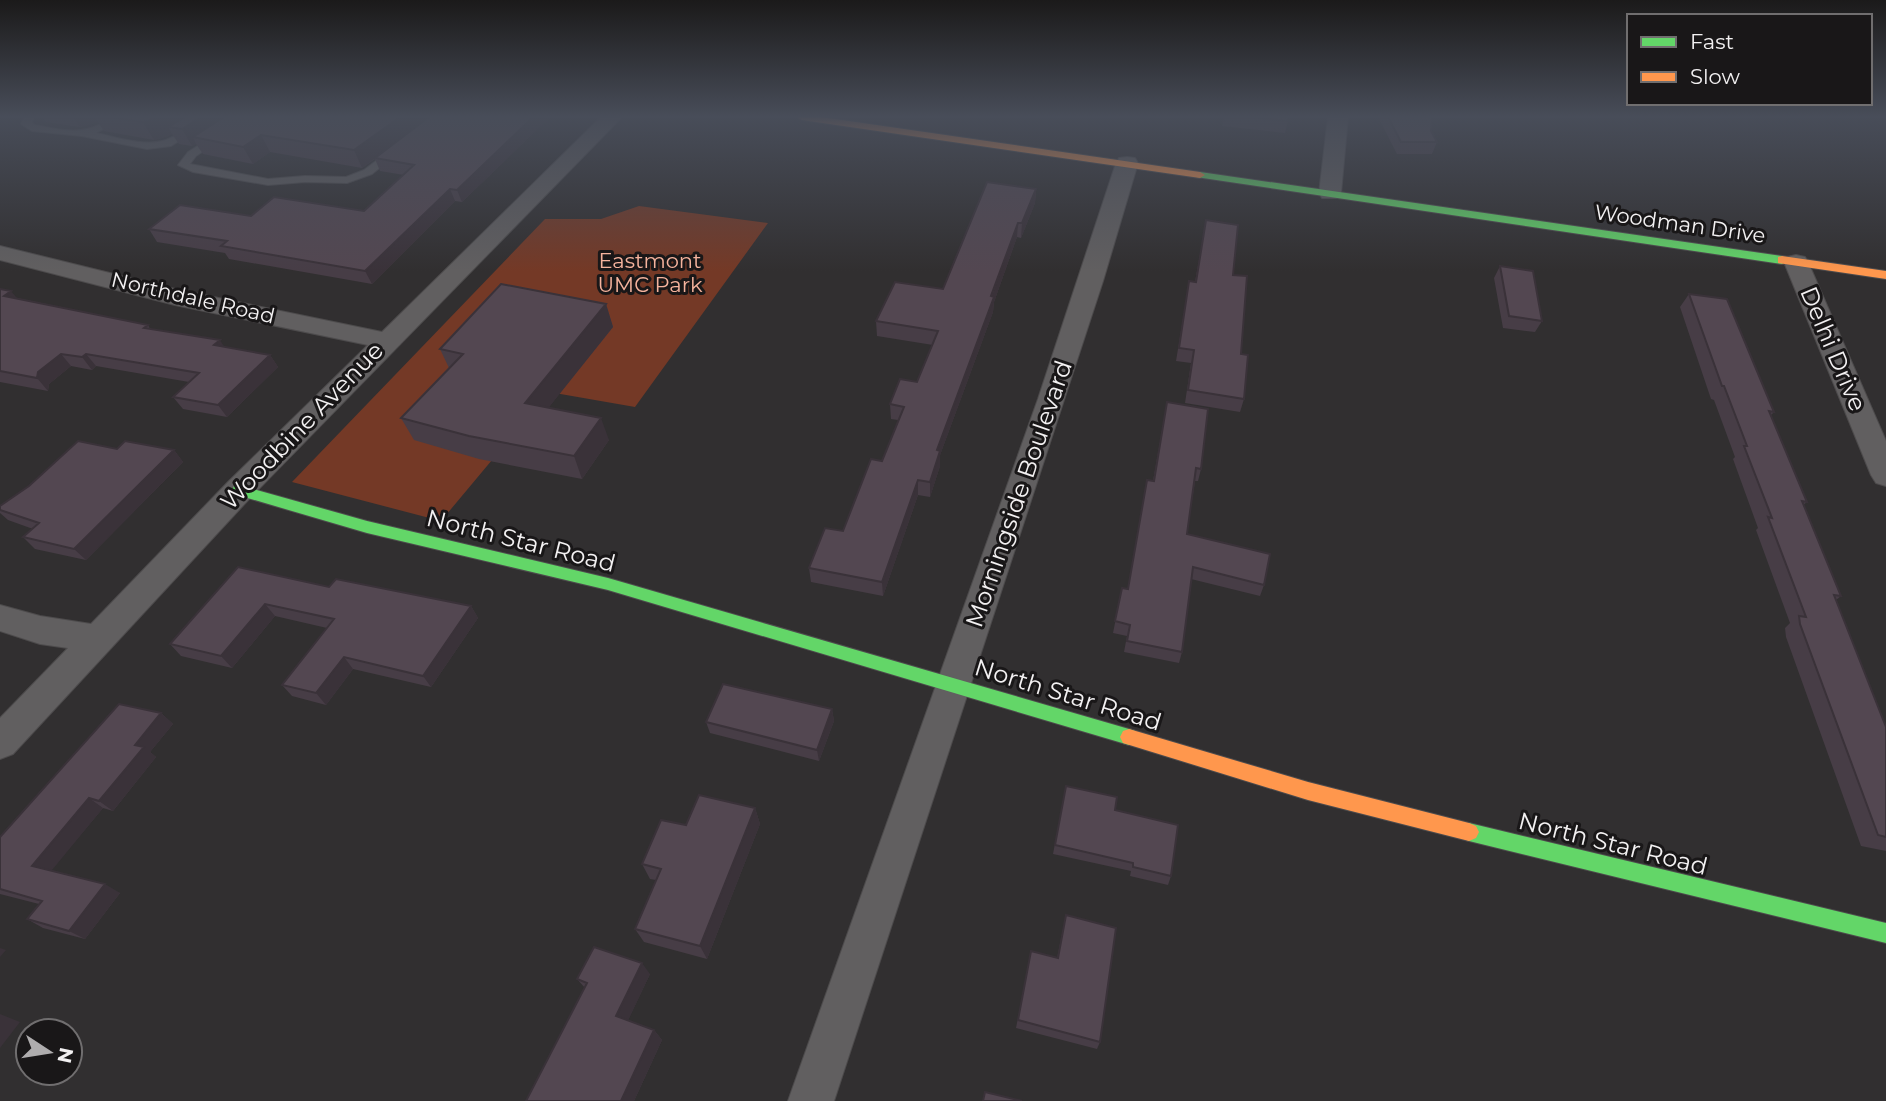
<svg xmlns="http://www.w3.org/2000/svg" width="1886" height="1101" viewBox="0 0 1886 1101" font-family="Montserrat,sans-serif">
<rect width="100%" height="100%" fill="#312f30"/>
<path fill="#743926" d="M639,206L768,223L635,407L549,392L441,521L292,482L545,219H601Z"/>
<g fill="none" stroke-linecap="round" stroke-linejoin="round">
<g stroke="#4d4b4c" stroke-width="2">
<path id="lane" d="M24,117H34L32,123L35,125C52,128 70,133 87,129C101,126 110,117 125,117L96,133C116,137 142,146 162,141C183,136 195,116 217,117L171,146L147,149L82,136L32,131L21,124Z
M243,117H254L196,156L190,164L268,179L305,176L346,177L364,170L389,151L398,153L372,174L347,183L305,182L268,185L193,172L178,165L188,152Z"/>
</g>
<g stroke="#4d4b4c" stroke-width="2">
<path id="street" d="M601,117H622L250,498L13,754L0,759V718L68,648L40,644L0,631V605L40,616L91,624L228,482L368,345L175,305L0,260V246L175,289L382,332Z
M1328,117H1348L1341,193L1338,198H1322L1319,193Z
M1127,157L1135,158L1138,163L1103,281L834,1101H788L1038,399L1116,163L1119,158Z
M1796,255L1805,257L1808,262L1886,441V486L1876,483L1871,475L1784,262L1787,257Z"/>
</g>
<g stroke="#4d4b4c" stroke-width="2">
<path id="fast" d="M1200,172L1782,256L1788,260L1782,264L1196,177L1195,175Z
M239,485L367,521L608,578L1129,729L1135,731L1138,737L1135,743L1129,745L608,590L367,533L234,494L232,490L234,486Z
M1469,823L1886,923V943L1469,841L1462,838L1459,832L1462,826Z"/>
</g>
<g stroke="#4d4b4c" stroke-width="2">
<path id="slow" d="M797,117H821L1200,172L1205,175L1200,178L802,120Z
M1782,256L1886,271V279L1778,263V257Z
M1129,729L1308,782L1469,823L1476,826L1479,832L1476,838L1469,841L1308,800L1123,743L1120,737L1123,731Z"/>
</g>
<use href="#lane" fill="#615f60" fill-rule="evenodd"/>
<use href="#street" fill="#615f60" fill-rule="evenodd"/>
<use href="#fast" fill="#63d668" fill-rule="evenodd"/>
<use href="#slow" fill="#ff974d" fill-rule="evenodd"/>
</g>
<path fill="#473d46" d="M42,117H550L462,202L455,201L372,284L229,259L225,253L157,242L149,229L251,216L364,211L404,175L380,171L375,159L362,168L270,152L253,164L203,154L196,144L192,146L179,144L172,134L168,136L154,140L104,131L98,122L80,127L46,122Z
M1224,117H1289L1285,133L1222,126Z
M1378,117H1432L1431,131L1437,142L1432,154H1397Z
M1036,189L1035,203L1021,238L1017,237L994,302L993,312L940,455V466L930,497L918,495L883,596L811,582L809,568L843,531L882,461L898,420L891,419L890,404L917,382L933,345L877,336L876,321L943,289Z
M1206,220L1233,275L1241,354L1244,399L1240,412L1185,403L1191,363L1176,361L1187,294L1189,281L1195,282Z
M1500,266L1542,321L1535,332L1503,328L1494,278Z
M0,289L17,298L148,325L150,329L224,347L270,355L278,367L227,417L183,409L173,397L189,382L96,366L92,370L71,366L49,384L48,391L0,382Z
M1689,294L1774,412L1771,415L1807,502L1803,505L1841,596L1836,600L1886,727V851L1861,846L1786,637L1785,628L1790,623L1756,530L1758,528L1733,459L1735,457L1714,400L1711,399L1680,307Z
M606,304L613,327L548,408L609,440L582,479L479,459L414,440L401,418L449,368L440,349Z
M1167,402L1201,469L1198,481H1195L1187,534L1264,585L1260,596L1191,579L1182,652L1179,663L1124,652L1127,636L1113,633L1122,588L1128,589L1147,480L1153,481Z
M117,449L174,450L183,462L86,560L35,549L23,537L33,529L8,520L0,513V506Z
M238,567L329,587L471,606L478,618L431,687L353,669L326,705L292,696L282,685L327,628L275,616L232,668L181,656L170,644Z
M832,709L834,721L819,761L710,733L706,722Z
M161,713L173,724L150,752L156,757L113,811L103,808L51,870L120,893L85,939L43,928L27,919L39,904L0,894V837Z
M1066,786L1115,810L1171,876L1168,885L1130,876L1131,871L1053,854Z
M755,808L760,824L707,959L644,942L635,929L656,880L650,879L642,864L686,825Z
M1066,915L1100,1042L1097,1049L1016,1028L1031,951L1057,958Z
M650,974L628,1020L654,1030L662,1040L634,1101L585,988L577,979Z"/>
<path fill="#3a3239" d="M73,117H95L98,122L80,127Z
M161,117H239L193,137L196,144L192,146L182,129L168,127L172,134L168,136L154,140L143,122Z
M400,117H430L362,168L354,150Z
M533,117H550L462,202L457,190Z
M261,135L270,152L253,164L243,147Z
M450,189L455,201L372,284L365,271Z
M1036,189L1035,203L1021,238L1022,223Z
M1018,223L1017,237L994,302L993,312L940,455V466L930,497V482L937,450Z
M11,291L21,303L4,296Z
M606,304L613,327L534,426L525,403Z
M220,340L228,353L214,345Z
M61,354L71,366L49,384L48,391L37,378L38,372Z
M86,354L96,366L92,370L82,357Z
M270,355L278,367L227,417L218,405Z
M601,418L609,440L582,479L574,456Z
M174,450L183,462L86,560L74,549Z
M918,480V495L883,596L882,582Z
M265,604L275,616L232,668L221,656Z
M471,606L478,618L431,687L423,676Z
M344,657L353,669L326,705L316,693Z
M832,709L834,721L819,761L817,750Z
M161,713L173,724L150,752L156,757L113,811L99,801L135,745Z
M89,798L103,808L48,875L32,866Z
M755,808L760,824L707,959L700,946Z
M105,884L120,893L85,939L69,931Z
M0,948L6,950L0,957Z
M642,963L650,974L625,1027L616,1016Z
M0,1014L20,1022L0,1048Z
M654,1030L662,1040L634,1101H621Z"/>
<path fill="#534751" stroke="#3a3239" stroke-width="2" d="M109,117H161L143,122Z
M185,117H201L182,129L168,127Z
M224,117H400L354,150L261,135L243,147L193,137Z
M429,117H533L457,190L450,189L365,271L221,246L227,241L149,229L180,205L251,216L274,197L364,211L414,165L375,158Z
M1249,117H1289L1288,121Z
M1388,117H1432L1431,131L1437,142H1401Z
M987,182L1036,189L1022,223H1018L991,296L994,297L937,450L940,451L930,482L918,480L882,582L809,568L825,528L843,531L871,459L882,461L904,407L890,404L900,379L917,382L938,331L876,321L895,282L943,289Z
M1206,220L1238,225L1233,275L1247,276L1241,354L1248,355L1244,399L1188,390L1194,350L1179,348L1189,281L1196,282Z
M1500,266L1533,271L1542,321L1509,316Z
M501,284L606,304L525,403L601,418L574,456L469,436L401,418L463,354L440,349Z
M0,289L11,291L4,296L148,325L144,328L220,340L214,345L270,355L218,405L173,397L199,373L86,354L82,357L61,354L38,372L37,378L0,371Z
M1689,294L1727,299L1774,412L1769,411L1807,502L1802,501L1841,596L1834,595L1886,727V837L1878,835L1800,624L1799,616L1806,617L1768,517L1772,518L1744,446H1747L1724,386H1722Z
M1167,402L1208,409L1201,469L1196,468L1187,534L1270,554L1264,585L1193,567L1182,652L1127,641L1130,625L1115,621L1122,588L1128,589L1147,480L1154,481Z
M78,441L117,449L125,441L174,450L74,549L23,537L39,523L0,510V506L29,486Z
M238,567L329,587L336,579L471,606L423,676L344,657L316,693L282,685L334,619L265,604L221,656L170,644Z
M723,684L832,709L817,750L706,722Z
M119,704L161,713L135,745L144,747L99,801L89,798L32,866L105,884L69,931L27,919L42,901L0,889V837Z
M1066,786L1117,797L1115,810L1178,825L1171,876L1133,867V863L1055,845Z
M699,795L755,808L700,946L635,929L661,869L642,864L661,820L686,825Z
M1066,915L1116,928L1100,1042L1018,1020L1031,951L1058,958Z
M594,947L642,963L616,1016L654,1030L621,1101H526L587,983L577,979Z
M985,1092L1022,1101H983Z"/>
<linearGradient id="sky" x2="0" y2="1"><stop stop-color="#1b1a1a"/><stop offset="0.43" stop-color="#484d59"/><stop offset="1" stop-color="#484d59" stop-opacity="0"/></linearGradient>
<rect width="1886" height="271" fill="url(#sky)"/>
<g text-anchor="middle" stroke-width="6" stroke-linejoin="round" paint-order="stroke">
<g font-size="21" fill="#f3f1f2" stroke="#191718">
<text transform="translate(1680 224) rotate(8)" y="7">Woodman Drive</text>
<text transform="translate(193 298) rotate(13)" y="7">Northdale Road</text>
</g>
<g font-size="21" fill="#f5b39d" stroke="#191718">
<text x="650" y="268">Eastmont<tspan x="650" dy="24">UMC Park</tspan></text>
</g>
<g font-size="24" fill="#f3f1f2" stroke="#191718">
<text transform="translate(1833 349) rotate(67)" y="8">Delhi Drive</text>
<text transform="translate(302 426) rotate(-46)" y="8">Woodbine Avenue</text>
<text transform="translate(1019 494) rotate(-71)" y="8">Morningside Boulevard</text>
<text transform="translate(521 541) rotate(14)" y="8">North Star Road</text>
<text transform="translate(1068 695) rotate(17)" y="8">North Star Road</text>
<text transform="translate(1613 844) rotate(14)" y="8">North Star Road</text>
</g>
</g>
<rect x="1627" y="14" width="245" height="91" fill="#191718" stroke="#706e6f" stroke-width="2"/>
<rect x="1641" y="37" width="35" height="10" fill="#63d668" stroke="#706e6f" stroke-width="2"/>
<text x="1690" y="49" font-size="21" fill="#f3f1f2">Fast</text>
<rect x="1641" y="72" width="35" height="10" fill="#ff974d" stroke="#706e6f" stroke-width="2"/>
<text x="1690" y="84" font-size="21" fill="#f3f1f2">Slow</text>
<g transform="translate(49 1052) rotate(102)"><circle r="33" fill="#191718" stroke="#706e6f" stroke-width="2"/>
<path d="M0-5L12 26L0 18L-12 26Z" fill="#afadae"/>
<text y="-10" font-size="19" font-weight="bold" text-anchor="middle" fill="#f3f1f2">N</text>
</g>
</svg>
